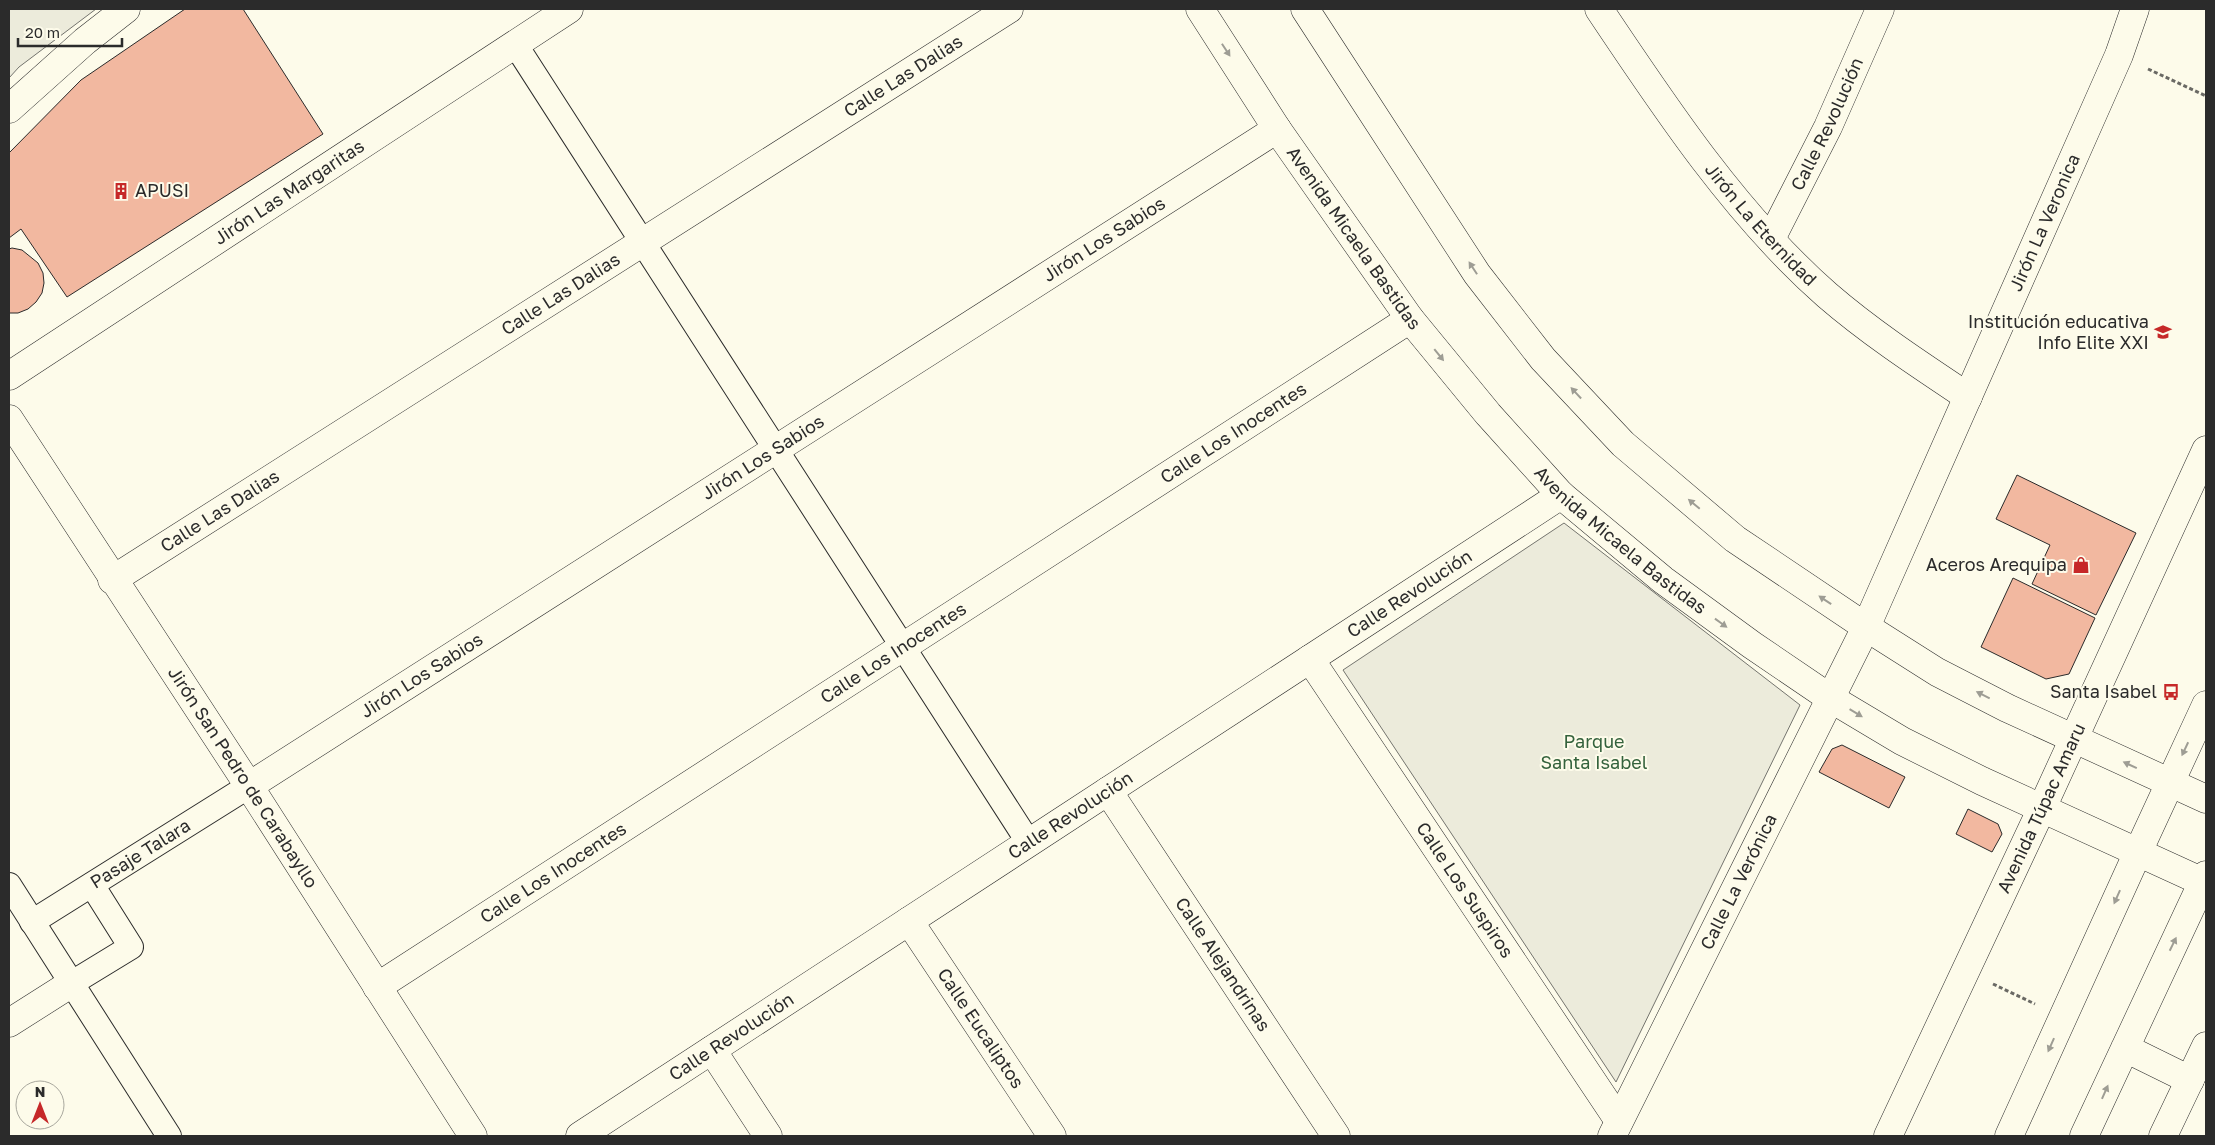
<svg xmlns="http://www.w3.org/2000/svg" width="2215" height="1145" viewBox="0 0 2215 1145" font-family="'Golos Text',sans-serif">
<rect width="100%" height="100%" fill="#fdfbea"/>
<path fill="#ecebdb" stroke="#74746e" d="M9,9H96L19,67L9,78Z
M1564,523L1800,705L1616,1082L1343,670Z"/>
<path fill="#f2b8a0" stroke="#2b2b2b" d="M185,9H243L323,134L67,297L21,229L9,238V153L81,80Z
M12,248L22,250L38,263L43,273L44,283L42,293L36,302L28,309L18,313H9V249Z
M2017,475L2136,533L2096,615L2032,584L2050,545L1996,519Z
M2013,578L2095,618L2069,674L2046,679L1981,647Z
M1842,745L1905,777L1889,808L1819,772L1832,749Z
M1968,809L1998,824L2002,834L1992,852L1956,834Z"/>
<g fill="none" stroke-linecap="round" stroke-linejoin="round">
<g stroke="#2b2b2b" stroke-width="26">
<g id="pedestrian">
<path d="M515,44L1029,843"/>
<path d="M9,885L169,1136"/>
<path id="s1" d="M32,922L249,786"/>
<path d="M72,983L131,947L92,885"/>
</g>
</g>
<g stroke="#2b2b2b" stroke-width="29">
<g id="minor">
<path id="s2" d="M1599,9C1665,108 1737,216 1827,295C1871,333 1920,365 1968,397"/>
<path d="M9,109L85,41L126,9"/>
<path id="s3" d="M1771,239L1828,127L1880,9"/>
<path id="s4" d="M9,376L569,9"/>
<path id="s5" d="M9,419L249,786L473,1136"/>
<path id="s6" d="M112,580L1009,9"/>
<path id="s7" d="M1310,659L1619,1121"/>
<path id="s8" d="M249,786L1277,129"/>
<path id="s9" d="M1108,791L1336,1136"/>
<path id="s10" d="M909,921L1052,1136"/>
<path id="s11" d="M377,987L1410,319"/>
<path d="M9,1023L72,983"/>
<path d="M712,1050L768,1136"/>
<path id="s12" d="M580,1136L1561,495"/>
<path id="s13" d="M1612,1136L1866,627L2119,55L2135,9"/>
<path id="s14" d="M1888,1136L2042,808L2206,450"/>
<path d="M2163,1136L2206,1046"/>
</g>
</g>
<g stroke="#2b2b2b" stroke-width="29">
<g id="tertiary">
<path id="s15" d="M1200,9L1277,129L1410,319L1488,414L1561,495L1663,580L1752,645L1830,698L1902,741L1982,781L2203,882"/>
<path d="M1305,9L1477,274L1543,359L1623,444L1735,539L1866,627L1937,672L2007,708L2206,799"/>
</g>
</g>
<g stroke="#2b2b2b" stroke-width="29">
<path id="trunk" d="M2125,1048L2190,1080
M2009,1136L2138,852L2206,705
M2084,1136L2206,875"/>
</g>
<path stroke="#6a6964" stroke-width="3" stroke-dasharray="4 2.5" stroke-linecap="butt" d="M2148,69L2206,96
M1993,984L2035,1004"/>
<use href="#pedestrian" stroke="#fdfbea" stroke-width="24"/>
<use href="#minor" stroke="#fdfbea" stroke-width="28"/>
<use href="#tertiary" stroke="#fdfbea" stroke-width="28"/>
<use href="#trunk" stroke="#fdfbea" stroke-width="28"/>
</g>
<defs><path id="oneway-solid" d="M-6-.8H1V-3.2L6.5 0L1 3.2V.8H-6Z" transform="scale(1.25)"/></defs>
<g fill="#9e9d94">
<use href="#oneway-solid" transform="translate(1226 50) rotate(57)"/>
<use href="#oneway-solid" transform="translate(1473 268) rotate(-123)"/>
<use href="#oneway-solid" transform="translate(1439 355) rotate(51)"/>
<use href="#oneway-solid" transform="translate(1576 393) rotate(-133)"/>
<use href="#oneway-solid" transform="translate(1694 504) rotate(-140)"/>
<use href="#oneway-solid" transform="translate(1825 600) rotate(-146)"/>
<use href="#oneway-solid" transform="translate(1721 623) rotate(36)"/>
<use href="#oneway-solid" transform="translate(1983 695) rotate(-153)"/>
<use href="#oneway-solid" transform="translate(1856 713) rotate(31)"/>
<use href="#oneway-solid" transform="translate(2185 749) rotate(115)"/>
<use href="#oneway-solid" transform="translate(2130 765) rotate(-155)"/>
<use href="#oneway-solid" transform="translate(2117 897) rotate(114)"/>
<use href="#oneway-solid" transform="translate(2173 944) rotate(-64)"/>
<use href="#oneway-solid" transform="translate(2051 1045) rotate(114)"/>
<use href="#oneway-solid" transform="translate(2105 1092) rotate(-66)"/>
</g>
<defs>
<g id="building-bare" transform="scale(1.35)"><path d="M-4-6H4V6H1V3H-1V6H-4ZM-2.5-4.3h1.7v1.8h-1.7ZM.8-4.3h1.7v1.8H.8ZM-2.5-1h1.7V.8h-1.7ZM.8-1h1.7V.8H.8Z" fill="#c62828" stroke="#fdfbea" stroke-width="2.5" paint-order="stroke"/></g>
<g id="school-bare" transform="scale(1.35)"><path d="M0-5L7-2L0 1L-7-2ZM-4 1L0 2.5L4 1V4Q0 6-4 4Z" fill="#c62828" stroke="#fdfbea" stroke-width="2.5" paint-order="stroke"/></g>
<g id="shop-bare" transform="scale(1.35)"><path d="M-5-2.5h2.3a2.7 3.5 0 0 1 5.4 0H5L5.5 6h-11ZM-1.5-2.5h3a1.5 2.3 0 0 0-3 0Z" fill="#c62828" stroke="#fdfbea" stroke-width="2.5" paint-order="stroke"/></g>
<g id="bus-bare" transform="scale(1.35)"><path d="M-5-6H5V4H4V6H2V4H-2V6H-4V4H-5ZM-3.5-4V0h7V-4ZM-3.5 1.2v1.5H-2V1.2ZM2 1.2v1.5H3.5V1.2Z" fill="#c62828" stroke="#fdfbea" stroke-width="2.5" paint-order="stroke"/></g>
</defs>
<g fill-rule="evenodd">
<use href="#building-bare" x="121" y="191"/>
<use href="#school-bare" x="2163" y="332"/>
<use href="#shop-bare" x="2081" y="565"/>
<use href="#bus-bare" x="2171" y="692"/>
</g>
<g text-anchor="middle" stroke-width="4" stroke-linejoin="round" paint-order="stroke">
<g font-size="18" fill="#2b2b2b" stroke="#fdfbea">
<text dy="6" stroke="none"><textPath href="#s6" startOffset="938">Calle Las Dalias</textPath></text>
<text dy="6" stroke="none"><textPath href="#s3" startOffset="128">Calle Revolución</textPath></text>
<text dy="6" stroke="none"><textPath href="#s4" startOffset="335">Jirón Las Margaritas</textPath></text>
<text dy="6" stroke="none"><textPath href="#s13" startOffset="1011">Jirón La Veronica</textPath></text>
<text dy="6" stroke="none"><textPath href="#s2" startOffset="270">Jirón La Eternidad</textPath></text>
<text dy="6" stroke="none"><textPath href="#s15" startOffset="276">Avenida Micaela Bastidas</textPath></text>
<text dy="6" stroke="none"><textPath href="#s8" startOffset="1015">Jirón Los Sabios</textPath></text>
<text dy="6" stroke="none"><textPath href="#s6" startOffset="532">Calle Las Dalias</textPath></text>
<text dy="6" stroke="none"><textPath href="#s11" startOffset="1020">Calle Los Inocentes</textPath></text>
<text dy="6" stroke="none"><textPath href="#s8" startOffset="610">Jirón Los Sabios</textPath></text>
<text dy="6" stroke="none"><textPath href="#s6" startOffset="128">Calle Las Dalias</textPath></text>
<text dy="6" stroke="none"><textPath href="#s15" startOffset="681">Avenida Micaela Bastidas</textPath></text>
<text dy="6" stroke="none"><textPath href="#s12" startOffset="991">Calle Revolución</textPath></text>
<text dy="6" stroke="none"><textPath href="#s11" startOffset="615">Calle Los Inocentes</textPath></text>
<text dy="6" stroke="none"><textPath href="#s8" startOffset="205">Jirón Los Sabios</textPath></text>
<text dy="6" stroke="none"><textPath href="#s5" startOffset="428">Jirón San Pedro de Carabayllo</textPath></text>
<text dy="6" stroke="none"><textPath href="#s14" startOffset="362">Avenida Túpac Amaru</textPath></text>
<text dy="6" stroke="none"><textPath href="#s12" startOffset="586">Calle Revolución</textPath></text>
<text dy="6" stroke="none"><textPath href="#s1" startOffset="128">Pasaje Talara</textPath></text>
<text dy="6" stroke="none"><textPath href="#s11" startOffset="210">Calle Los Inocentes</textPath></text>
<text dy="6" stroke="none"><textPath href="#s13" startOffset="284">Calle La Verónica</textPath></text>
<text dy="6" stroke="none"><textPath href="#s7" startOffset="278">Calle Los Suspiros</textPath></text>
<text dy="6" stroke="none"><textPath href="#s9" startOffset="208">Calle Alejandrinas</textPath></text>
<text dy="6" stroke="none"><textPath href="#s10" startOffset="129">Calle Eucaliptos</textPath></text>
<text dy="6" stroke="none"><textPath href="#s12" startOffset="181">Calle Revolución</textPath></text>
</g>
<g font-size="18" fill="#2b2b2b" stroke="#fdfbea" text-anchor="end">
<text x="135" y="197" text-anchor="start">APUSI</text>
<text x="2149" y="328">Institución educativa<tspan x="2149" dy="21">Info Elite XXI</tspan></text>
<text x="2067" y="571">Aceros Arequipa</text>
<text x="2157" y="698">Santa Isabel</text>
</g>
<g font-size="18" fill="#34623c" stroke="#fdfbea">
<text x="1594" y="748">Parque<tspan x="1594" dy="21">Santa Isabel</tspan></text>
</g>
</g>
<rect width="2215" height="1145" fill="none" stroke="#2b2b2b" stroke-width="20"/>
<g transform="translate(40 1105)"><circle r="24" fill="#fdfbea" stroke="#a9a89e"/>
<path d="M0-4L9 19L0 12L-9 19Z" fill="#c62828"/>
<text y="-8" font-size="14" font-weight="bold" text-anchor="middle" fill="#2b2b2b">N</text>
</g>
<path d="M18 38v8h104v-8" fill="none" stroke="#2b2b2b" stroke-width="2.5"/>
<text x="25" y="38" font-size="15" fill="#2b2b2b" stroke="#fdfbea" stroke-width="4" paint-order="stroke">20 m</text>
</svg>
